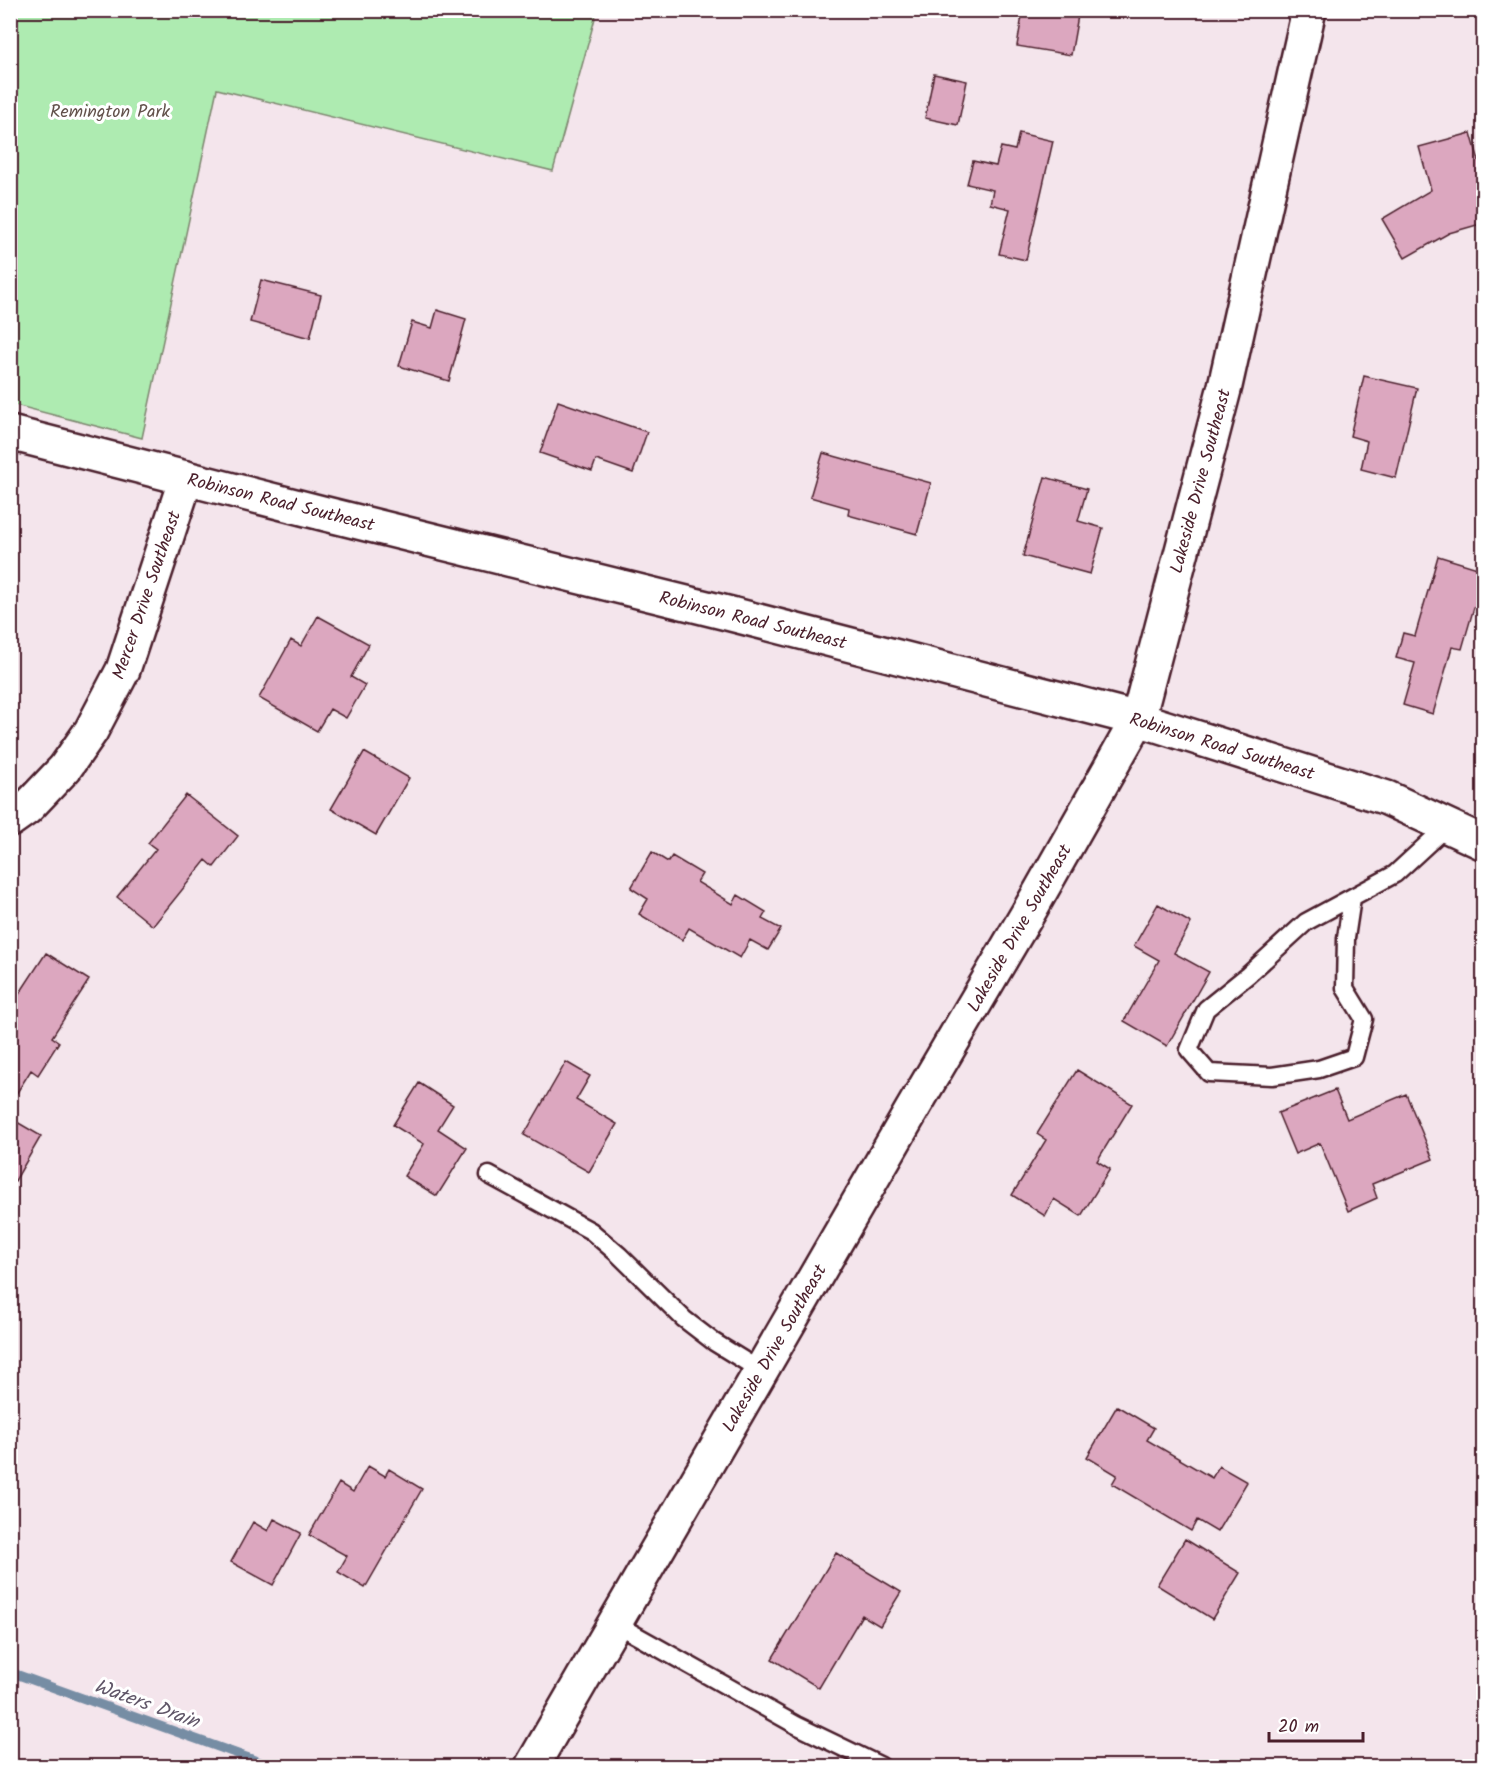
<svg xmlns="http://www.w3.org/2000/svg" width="1494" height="1777" viewBox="0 0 1494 1777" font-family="Kalam,sans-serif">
<rect width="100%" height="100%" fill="#f4e5ec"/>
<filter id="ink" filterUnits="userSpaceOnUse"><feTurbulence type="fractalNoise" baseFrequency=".0167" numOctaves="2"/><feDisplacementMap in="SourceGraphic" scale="12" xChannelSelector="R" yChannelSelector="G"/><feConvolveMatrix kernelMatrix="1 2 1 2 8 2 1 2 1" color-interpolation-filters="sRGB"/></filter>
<g filter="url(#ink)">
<path fill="#aeebb1" stroke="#7c856e" stroke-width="1.5" d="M10,11L11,10L597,11L553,171L217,89L142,438L11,404Z"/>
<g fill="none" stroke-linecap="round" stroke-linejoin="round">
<path stroke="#768da4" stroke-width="9" d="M10,1672L271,1766"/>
</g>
<path fill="#dca7bf" stroke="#4a1f2b" stroke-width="1.5" d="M1023,10H1079L1071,55L1017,46Z
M934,74L967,81L958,125L925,118Z
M1019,133L1053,141L1026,260L999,254L1010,209L990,204L993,190L967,184L973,161L996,166L1001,147L1015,150Z
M1471,133L1484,178V223L1449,233L1405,258L1382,219L1431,190L1419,147Z
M261,280L321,295L310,338L250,322Z
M437,310L466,319L449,381L399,366L412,322L432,328Z
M1364,376L1417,388L1396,478L1361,469L1367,441L1350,436Z
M558,401L647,432L633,473L596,460L592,471L540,453Z
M823,453L931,483L917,534L848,515L849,508L810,497Z
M1045,477L1087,489L1078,521L1103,528L1090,574L1023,556Z
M1438,556L1484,570V609L1474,607L1462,649L1452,647L1433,714L1403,705L1415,663L1396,658L1403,633L1415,636Z
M318,616L369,644L351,677L365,685L346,718L330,709L317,731L259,698L291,640L301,646Z
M364,752L409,778L376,835L331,809Z
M186,795L238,836L214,867L206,860L153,926L117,897L156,849L148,843Z
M652,852L668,862L672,856L702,874L697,882L733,904L738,895L766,912L762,919L781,929L768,950L750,940L740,958L689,928L682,940L639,914L648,899L631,888Z
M1158,904L1191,923L1174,953L1209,972L1167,1046L1124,1021L1159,960L1134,946Z
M46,953L89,980L52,1037L59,1042L38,1075L31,1070L13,1099L10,1098V1008Z
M566,1062L590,1076L576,1100L617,1124L589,1172L524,1135Z
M1077,1070L1132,1104L1097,1161L1110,1169L1081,1216L1054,1199L1045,1216L1012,1195L1046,1140L1037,1134Z
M419,1083L453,1105L438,1129L467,1148L437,1196L404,1176L424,1144L393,1125Z
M1335,1090L1347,1119L1406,1094L1433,1159L1372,1184L1377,1198L1348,1211L1320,1143L1295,1154L1278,1113Z
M10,1118L41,1136L15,1181L10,1178Z
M1117,1406L1154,1428L1147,1440L1212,1478L1219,1466L1247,1482L1217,1532L1197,1520L1191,1531L1112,1484L1117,1475L1087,1457Z
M368,1466L385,1476L389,1469L422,1489L365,1588L338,1572L347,1556L309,1535L339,1483L353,1492Z
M274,1519L301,1533L273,1585L231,1562L253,1522L268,1531Z
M1185,1539L1240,1573L1212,1619L1157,1585Z
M836,1553L901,1592L880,1626L862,1615L819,1688L772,1659Z"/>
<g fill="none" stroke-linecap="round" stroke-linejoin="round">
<g stroke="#4a1f2b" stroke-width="21">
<path id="service" d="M1352,898L1346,938L1345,988L1364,1019L1354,1057L1319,1069L1272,1076L1209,1073L1189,1050L1206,1009L1248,975L1306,922L1395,874L1447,826
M489,1175L591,1231L619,1255L684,1319L714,1342L761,1371
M616,1624L796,1725L881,1766"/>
</g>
<g stroke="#4a1f2b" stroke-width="38">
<path id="minor" d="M10,820L27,808L65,768L91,731L123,670L186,478"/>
</g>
<g stroke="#4a1f2b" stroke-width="38">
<path id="tertiary" d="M532,1766L912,1110L1031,908L1138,719"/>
</g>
<g stroke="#4a1f2b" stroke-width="38">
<path id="secondary" d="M10,433L322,513L731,614L1138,719L1387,798L1484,843
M1138,719L1225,386L1309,10"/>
</g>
<use href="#service" stroke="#fff" stroke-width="16"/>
<use href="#minor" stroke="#fff" stroke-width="33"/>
<use href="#tertiary" stroke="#fff" stroke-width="33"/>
<use href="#secondary" stroke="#fff" stroke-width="33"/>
</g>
</g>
<g text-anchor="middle" stroke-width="6" stroke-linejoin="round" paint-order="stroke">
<g font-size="18" fill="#63524c" stroke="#fff">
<text x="110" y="117">Remington Park</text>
</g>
<g font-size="18" fill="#4a1f2b" stroke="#fff">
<text transform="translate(1200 481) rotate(-75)" y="6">Lakeside Drive Southeast</text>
<text transform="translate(281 502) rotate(14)" y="6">Robinson Road Southeast</text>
<text transform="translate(146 595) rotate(-71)" y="6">Mercer Drive Southeast</text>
<text transform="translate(753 620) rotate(14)" y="6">Robinson Road Southeast</text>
<text transform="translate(1222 746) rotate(17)" y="6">Robinson Road Southeast</text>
<text transform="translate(1019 928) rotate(-60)" y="6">Lakeside Drive Southeast</text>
<text transform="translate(774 1348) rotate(-60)" y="6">Lakeside Drive Southeast</text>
</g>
<g font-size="20" font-style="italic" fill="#605668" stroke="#fff">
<text transform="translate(147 1703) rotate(20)" y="7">Waters Drain</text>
</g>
</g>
<rect width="1494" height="1777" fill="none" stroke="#fff" stroke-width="36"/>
<rect x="18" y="18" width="1458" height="1741" fill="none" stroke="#4a1f2b" stroke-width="2" filter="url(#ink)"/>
<path d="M1269 1732v9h94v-9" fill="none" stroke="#4a1f2b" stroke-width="3"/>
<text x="1278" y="1732" font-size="18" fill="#4a1f2b" stroke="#ffffff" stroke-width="4.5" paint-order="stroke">20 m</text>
</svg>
